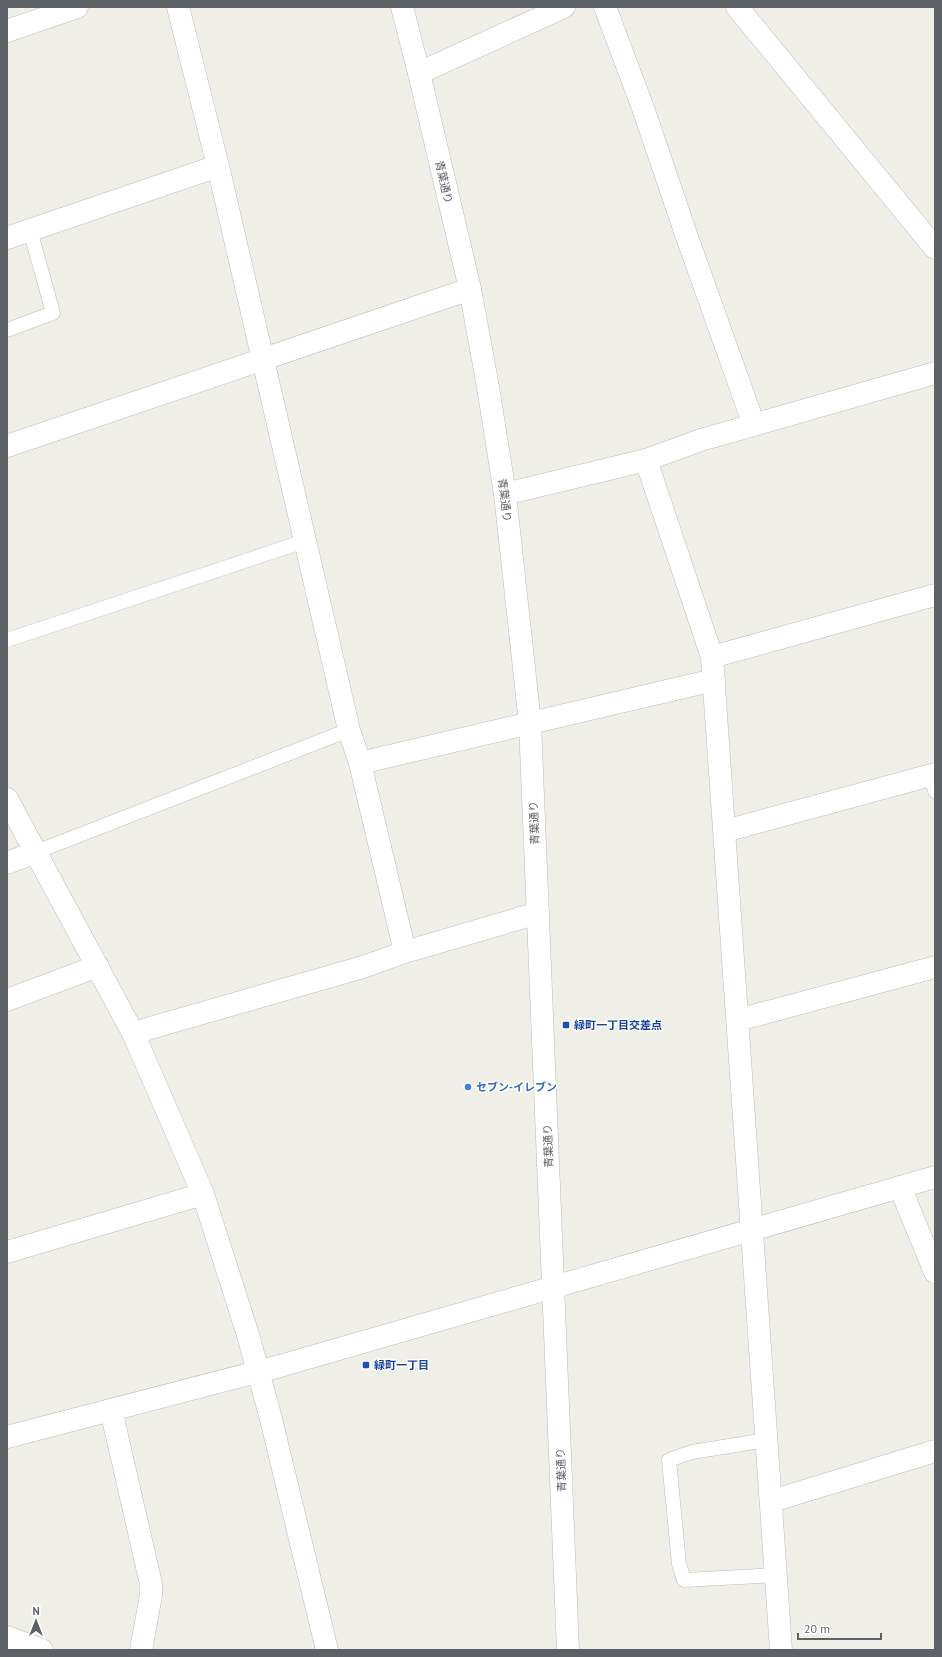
<svg xmlns="http://www.w3.org/2000/svg" width="942" height="1657" viewBox="0 0 942 1657" font-family="'PT Sans','Noto Sans JP',sans-serif">
<rect width="100%" height="100%" fill="#efefe7"/>
<g fill="none" stroke-linecap="round" stroke-linejoin="round">
<g stroke="#b9bbbf" stroke-width="15">
<path id="lane" d="M7,330L53,313L30,230
M7,640L305,541
M931,775L935,791
M36,852L349,730
M766,1440L692,1452L669,1460L679,1564L684,1580L776,1575"/>
</g>
<g stroke="#b9bbbf" stroke-width="23">
<path id="street" d="M178,7L218,166L349,730L360,763L405,952
M605,7L643,108L687,237L754,425
M737,7L935,248
M7,31L77,7
M419,73L564,7
M7,238L218,166
M7,446L470,289
M646,460L712,657L781,1650
M505,494L646,460L701,440L935,373
M712,657L935,595
M360,763L714,680
M7,799L134,1035L203,1194L248,1335L270,1415L327,1650
M725,831L935,774
M7,863L36,852
M7,1000L98,966
M738,1020L935,967
M134,1035L147,1029L363,967L405,952L538,913
M900,1187L935,1272
M7,1252L203,1194
M111,1410L151,1584V1595L141,1650
M772,1501L935,1451
M7,1637L42,1650"/>
</g>
<g stroke="#b8babf" stroke-width="23">
<path id="secondary" d="M402,7L419,73L470,289L488,387L505,494L530,723L568,1650
M7,1437L280,1366L935,1177"/>
</g>
<use href="#lane" stroke="#fff" stroke-width="14"/>
<use href="#street" stroke="#fff" stroke-width="22"/>
<use href="#secondary" stroke="#fff" stroke-width="22"/>
</g>
<g fill="#1a4fb4" stroke="#fff" stroke-width="1.5">
<rect x="562" y="1021" width="8" height="8" rx="2"/>
<rect x="362" y="1361" width="8" height="8" rx="2"/>
</g>
<circle fill="#3f7fe0" stroke="#fff" stroke-width="1.5" cx="468" cy="1087" r="4"/>
<g text-anchor="middle" stroke-width="3" stroke-linejoin="round" paint-order="stroke">
<g font-size="11" fill="#5e6166" stroke="#fff">
<text transform="translate(444 182) rotate(77)" y="4">青葉通り</text>
<text transform="translate(505 500) rotate(83)" y="4">青葉通り</text>
<text transform="translate(534 823) rotate(-92)" y="4">青葉通り</text>
<text transform="translate(548 1146) rotate(-92)" y="4">青葉通り</text>
<text transform="translate(561 1470) rotate(-92)" y="4">青葉通り</text>
</g>
<g font-size="11" font-weight="bold" fill="#164399" stroke="#fff" text-anchor="start">
<text x="574" y="1029">緑町一丁目交差点</text>
<text x="374" y="1369">緑町一丁目</text>
</g>
<g font-size="11" font-weight="bold" fill="#366cbe" stroke="#fff" text-anchor="start">
<text x="476" y="1091">セブン-イレブン</text>
</g>
</g>
<rect width="942" height="1657" fill="none" stroke="#5e6166" stroke-width="16"/>
<g transform="translate(36 1621)" stroke="#ffffff" stroke-width="3" paint-order="stroke">
<path d="M0-3L7 15L0 10L-7 15Z" fill="#5e6166"/>
<text y="-6" font-size="11" font-weight="bold" text-anchor="middle" fill="#5e6166">N</text>
</g>
<path d="M798 1633v6h83v-6" fill="none" stroke="#5e6166" stroke-width="2"/>
<text x="804" y="1633" font-size="12" fill="#5e6166" stroke="#ffffff" stroke-width="3" paint-order="stroke">20 m</text>
</svg>
